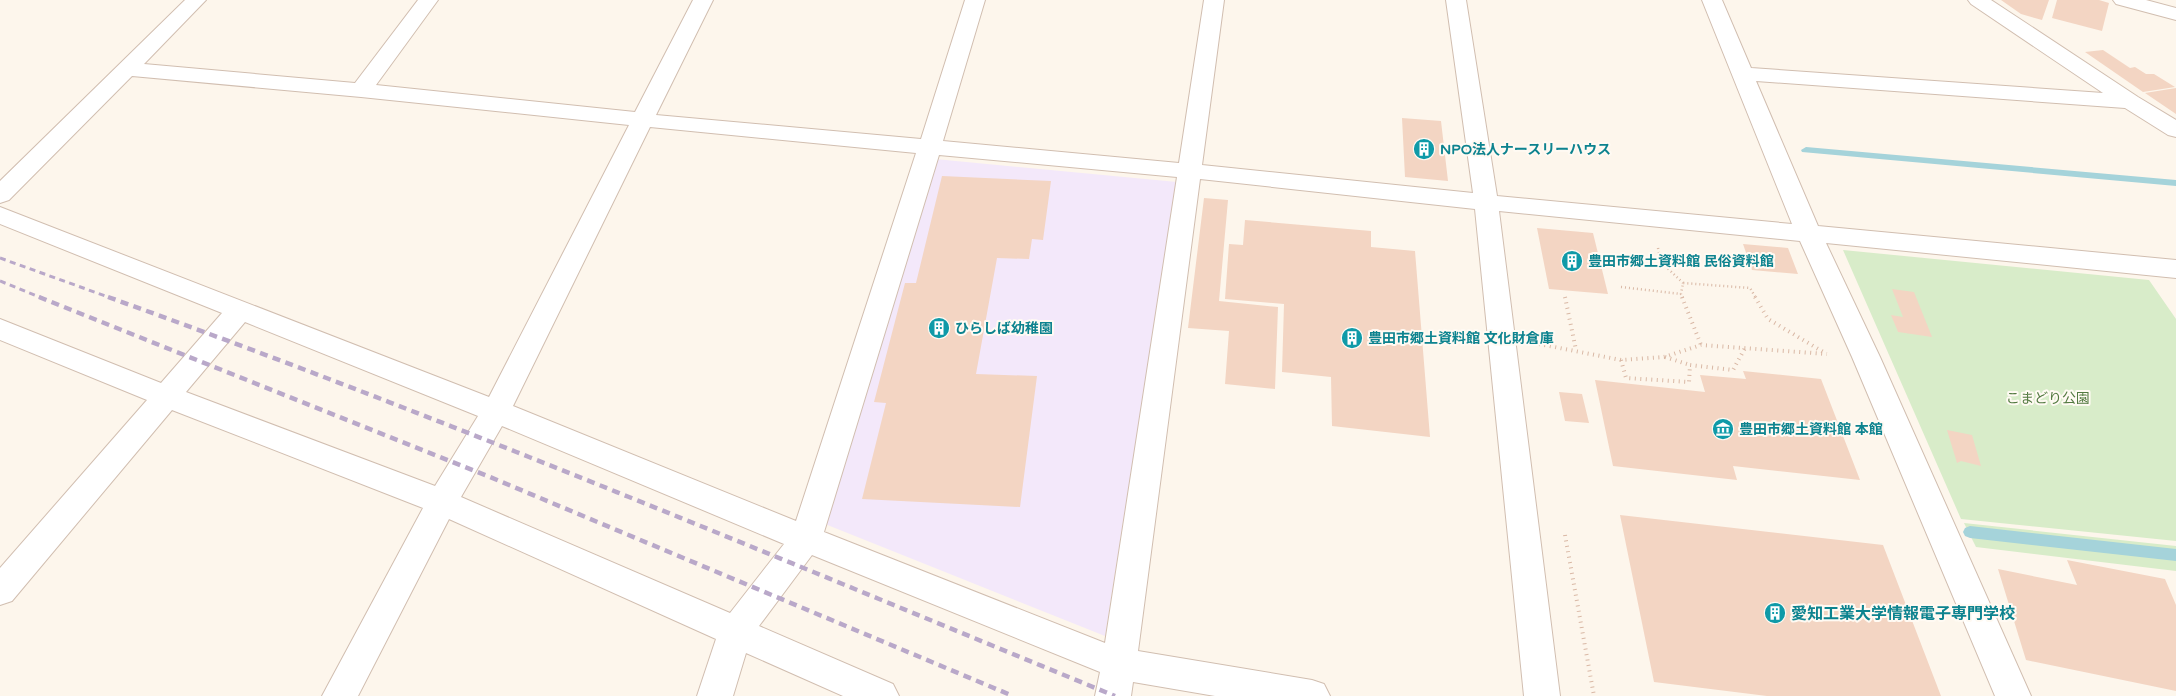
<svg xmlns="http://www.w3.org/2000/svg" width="2176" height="696" viewBox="0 0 2176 696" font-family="'Varela Round','Noto Sans JP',sans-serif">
<rect width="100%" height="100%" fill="#fdf6ec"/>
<path fill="#f3e8fa" d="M935,159L1177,182L1105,636L825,524Z"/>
<path fill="#d8ecc9" d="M1843,250L2149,280L2176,319V541L1961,519Z
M1964,523L2176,546V571L1976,547Z"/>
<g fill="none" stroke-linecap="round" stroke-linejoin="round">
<path fill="#a5d3da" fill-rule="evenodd" d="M1806,147L2176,180V186L1802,152L1801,150Z
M1970,526L2176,549V561L1970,538L1965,536L1963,532L1965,528Z"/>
</g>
<path fill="#f3d5c3" d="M2001,0H2049L2042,20L2021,14Z
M2057,0H2099L2109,3L2102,31L2052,18Z
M2103,50L2130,68L2135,67L2146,74H2154L2175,87L2143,92L2085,52Z
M2176,88V114L2145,93Z
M1402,118L1441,121L1448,181L1405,177Z
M942,176L1051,181L1043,240L1032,239L1029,259L997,258L976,374L1037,376L1020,507L862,499L886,403L874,402L905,283H916Z
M1204,198L1228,200L1219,301L1278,307L1275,389L1225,384L1229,331L1188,328Z
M1245,220L1371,231V247L1415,251L1430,437L1332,426L1331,377L1282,372L1284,304L1225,299L1229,244L1243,245Z
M1537,228L1593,233L1608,294L1549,289Z
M1743,244L1788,248L1798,274L1752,270Z
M1892,289L1914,292L1932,337L1898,332L1891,315L1903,317Z
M1743,371L1821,379L1860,480L1733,466L1737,480L1613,466L1595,380L1705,392L1700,375L1746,379Z
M1559,392L1582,394L1589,423L1565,421Z
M1947,430L1972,435L1981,466L1961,461L1957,463Z
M1620,515L1883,545L1941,696H1767L1654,682Z
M2067,560L2165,579L2176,605V691L2026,660L1998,569L2077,585Z"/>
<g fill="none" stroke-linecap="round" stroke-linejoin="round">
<g stroke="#d1beb0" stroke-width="2">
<path id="minor" d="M185,0H206L144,64L355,83L418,0H438L376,85L635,112L693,0H713L656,115L921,139L965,0H985L943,141L1179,163L1204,0H1224L1202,165L1473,193L1446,0H1466L1497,196L1792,224L1702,0H1722L1751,68L2103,93L1971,4L1968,0H1991L2138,97L2176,120V137L2168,135L2125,108L1756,81L1818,226L2176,260V278L1826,243L1880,357L2031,696H1995L1852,357L1800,241L1499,211L1560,696H1524L1475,209L1200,179L1138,651L1312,680L1324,684L1330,696H1215L1133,682L1131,696H1095L1100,672L812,555L759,626L893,684L899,696H843L746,653L733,696H697L716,639L449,519L358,696H322L423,508L172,410L12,601L0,605V568L147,400L0,340V319L161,383L222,313L0,224V207L489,397L629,125L361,97L132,76L9,200L0,203V181ZM650,127L916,153L796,521L513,406ZM939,155L1177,177L1105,643L824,532ZM245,322L478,416L435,486L186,392ZM502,426L784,544L730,613L461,497Z
M2113,0H2146L2176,8V20L2116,4Z"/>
</g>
<path stroke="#d9b8a5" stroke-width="2.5" stroke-dasharray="1 3" stroke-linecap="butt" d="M1658,248L1661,262L1683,283
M1621,287L1681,294
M1683,298L1681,294L1683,283L1750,288L1756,298"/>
<path stroke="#d9b8a5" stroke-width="4" stroke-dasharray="1 4.5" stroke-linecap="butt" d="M1565,297L1576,350
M1682,297L1701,345
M1755,297L1768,319L1825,353
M1539,344L1621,360L1664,357L1701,345L1827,354
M1665,357L1690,365
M1621,360L1626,378L1689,382L1690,365L1733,370L1745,348
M1565,535L1594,696"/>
<use href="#minor" fill="#fff" fill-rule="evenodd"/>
<path stroke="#b9a8c9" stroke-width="3" stroke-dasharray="6 4.5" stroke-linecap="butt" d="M0,258L111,298
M0,281L42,298"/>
<path stroke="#b9a8c9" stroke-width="4.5" stroke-dasharray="8 5.5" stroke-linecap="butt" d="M39,297L490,477L1013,696
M108,297C448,419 781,559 1115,696"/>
</g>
<defs>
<g id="building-disc" transform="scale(1.125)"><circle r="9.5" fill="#0f9aa8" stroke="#fffaf3"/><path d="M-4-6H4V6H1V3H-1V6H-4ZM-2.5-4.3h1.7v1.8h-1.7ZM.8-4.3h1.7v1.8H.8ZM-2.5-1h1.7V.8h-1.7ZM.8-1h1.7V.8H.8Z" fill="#fff"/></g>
<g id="museum-disc" transform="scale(1.125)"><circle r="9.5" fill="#0f9aa8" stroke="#fffaf3"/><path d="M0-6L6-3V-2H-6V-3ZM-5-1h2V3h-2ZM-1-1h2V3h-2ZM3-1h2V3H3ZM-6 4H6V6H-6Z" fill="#fff"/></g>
</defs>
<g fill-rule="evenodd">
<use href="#building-disc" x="1424" y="149"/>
<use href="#building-disc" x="1572" y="261"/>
<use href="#building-disc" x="939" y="328"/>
<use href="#building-disc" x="1352" y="338"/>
<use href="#museum-disc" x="1723" y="429"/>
<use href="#building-disc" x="1775" y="613"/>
</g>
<g text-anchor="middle" stroke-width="4" stroke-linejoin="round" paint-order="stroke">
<g font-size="14" font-weight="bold" fill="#0d838f" stroke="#fffaf3" text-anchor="start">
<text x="1440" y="154">NPO法人ナースリーハウス</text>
<text x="1588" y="266">豊田市郷土資料館 民俗資料館</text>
<text x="955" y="333">ひらしば幼稚園</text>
<text x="1368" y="343">豊田市郷土資料館 文化財倉庫</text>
<text x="1739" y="434">豊田市郷土資料館 本館</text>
</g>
<g font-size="14" fill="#537a41" stroke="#fffaf3">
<text x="2048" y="403">こまどり公園</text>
</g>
<g font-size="16" font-weight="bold" fill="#0d838f" stroke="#fffaf3" text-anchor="start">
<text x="1791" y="619">愛知工業大学情報電子専門学校</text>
</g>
</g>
</svg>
